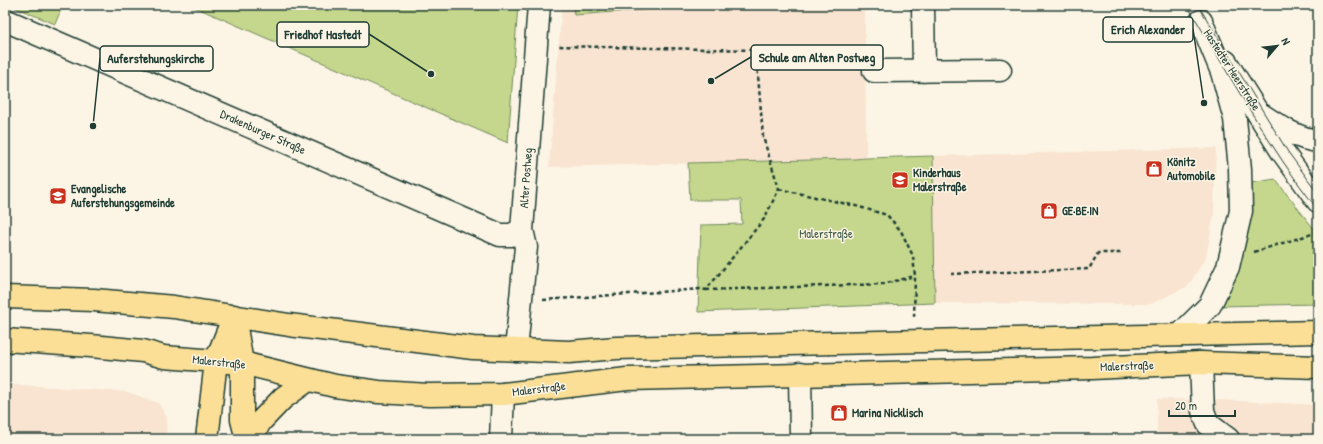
<svg xmlns="http://www.w3.org/2000/svg" width="1323" height="444" viewBox="0 0 1323 444" font-family="'Patrick Hand',sans-serif">
<rect width="100%" height="100%" fill="#fcf5e5"/>
<filter id="ink" filterUnits="userSpaceOnUse"><feTurbulence type="fractalNoise" baseFrequency=".025" numOctaves="2"/><feDisplacementMap in="SourceGraphic" scale="8" xChannelSelector="R" yChannelSelector="G"/><feConvolveMatrix kernelMatrix="1 2 1 2 8 2 1 2 1" color-interpolation-filters="sRGB"/></filter>
<g filter="url(#ink)">
<path fill="#f8e4d0" d="M562,5H865L866,158L854,159L549,167Z
M1216,148L1214,214L1206,257L1188,286L1151,304L935,303L933,156Z
M5,384L128,392L158,403L167,417L166,439H5Z
M1157,399L1219,400L1318,405V439H1157Z"/>
<path fill="#c4d78c" stroke="#728a60" d="M9,5H63L55,24Z
M190,5H518L508,143Z
M573,5H684V7L574,15Z
M933,156L935,303L698,312L701,225L742,224L741,200H690L688,163L854,159L866,158Z
M1275,179L1318,234V304L1219,306C1228,289 1238,272 1243,253C1249,231 1249,206 1251,183Z"/>
<g fill="none" stroke-linecap="round" stroke-linejoin="round">
<g stroke="#1f3d34" stroke-width="25">
<path id="minor" d="M923,5L924,71
M5,20L500,235H511L522,230
M1226,62L1281,150L1318,201
M874,71L1000,70
M1260,114C1277,125 1297,139 1318,141
M1180,335L1210,305L1228,267L1241,211L1240,169L1235,119L1222,72L1201,21
M516,350L526,247L522,230L539,5
M1201,363L1203,411L1208,424L1228,439
M800,374L801,439
M501,439L503,394"/>
</g>
<g stroke="#1f3d34" stroke-width="25">
<path id="major" d="M5,297L94,300L174,307L289,325L473,348L569,352L616,348L1318,332
M234,316L242,363V420L247,439
M5,340L91,346L143,351L164,357L242,363L335,386L379,392L429,395L503,394L627,379L1092,368L1201,363L1318,367
M207,439L216,361L234,316
M251,439L260,422L283,398L308,380"/>
</g>
<path stroke="#1f3d34" stroke-width="2.5" stroke-dasharray="4 3" stroke-linecap="butt" d="M779,189L856,206L887,215L901,231L913,256L915,276L914,319
M1254,252L1315,233L1318,231
M951,274L1089,269L1098,253H1122
M706,290L883,284L915,276
M543,300L700,289L706,290L764,219L779,189L763,137L756,50L557,46"/>
<use href="#minor" stroke="#fcf5e5" stroke-width="22"/>
<use href="#major" stroke="#fbdf96" stroke-width="22"/>
<path stroke="#1f3d34" stroke-width="1" d="M1187,5C1229,74 1268,146 1318,210
M1198,5L1288,152L1318,193"/>
</g>
</g>
<defs>
<g id="shop-square" transform="scale(0.9)"><rect x="-9" y="-9" width="18" height="18" rx="4" fill="#c8321e" stroke="#fcf5e5"/><path d="M-5-2.5h2.3a2.7 3.5 0 0 1 5.4 0H5L5.5 6h-11ZM-1.5-2.5h3a1.5 2.3 0 0 0-3 0Z" fill="#fff"/></g>
<g id="school-square" transform="scale(0.9)"><rect x="-9" y="-9" width="18" height="18" rx="4" fill="#c8321e" stroke="#fcf5e5"/><path d="M0-5L7-2L0 1L-7-2ZM-4 1L0 2.5L4 1V4Q0 6-4 4Z" fill="#fff"/></g>
</defs>
<g fill-rule="evenodd">
<use href="#shop-square" x="1154" y="169"/>
<use href="#school-square" x="900" y="180"/>
<use href="#school-square" x="58" y="196"/>
<use href="#shop-square" x="1049" y="211"/>
<use href="#shop-square" x="839" y="413"/>
</g>
<g text-anchor="middle" stroke-width="3" stroke-linejoin="round" paint-order="stroke">
<g font-size="12" fill="#1f3d34" stroke="#fcf5e5">
<text transform="translate(1232 70) rotate(57)" y="4">Hastedter Heerstraße</text>
<text transform="translate(263 132) rotate(24)" y="4">Drakenburger Straße</text>
<text transform="translate(526 178) rotate(-86)" y="4">Alter Postweg</text>
<text transform="translate(219 362) rotate(6)" y="4">Malerstraße</text>
<text transform="translate(1127 366) rotate(-2)" y="4">Malerstraße</text>
<text transform="translate(539 389) rotate(-7)" y="4">Malerstraße</text>
</g>
<g font-size="12" font-weight="bold" fill="#1f3d34" stroke="#fcf5e5" text-anchor="start">
<text x="1167" y="166">Könitz<tspan x="1167" dy="14">Automobile</tspan></text>
<text x="913" y="177">Kinderhaus<tspan x="913" dy="14">Malerstraße</tspan></text>
<text x="71" y="193">Evangelische<tspan x="71" dy="14">Auferstehungsgemeinde</tspan></text>
<text x="1062" y="215">GE·BE·IN</text>
<text x="852" y="417">Marina Nicklisch</text>
</g>
<g font-size="12" fill="#405c46" stroke="#fcf5e5">
<text x="826" y="238">Malerstraße</text>
</g>
</g>
<path fill="none" stroke="#1f3d34" stroke-width="1.5" d="M1204 103L1193 29M431 74L369 34M711 81L751 57M93 126L100 58"/>
<g fill="#1f3d34" stroke="#fcf5e5" stroke-width="1.5">
<circle cx="1204" cy="103" r="4"/>
<circle cx="431" cy="74" r="4"/>
<circle cx="711" cy="81" r="4"/>
<circle cx="93" cy="126" r="4"/>
</g>
<g fill="#fcf5e5" stroke="#1f3d34" stroke-width="1.5">
<rect x="1103" y="17" width="90" height="25" rx="4"/>
<rect x="277" y="22" width="92" height="25" rx="4"/>
<rect x="751" y="45" width="132" height="25" rx="4"/>
<rect x="100" y="46" width="113" height="25" rx="4"/>
</g>
<g font-size="13" text-anchor="middle" font-weight="bold" fill="#1f3d34">
<text x="1148" y="34">Erich Alexander</text>
<text x="323" y="39">Friedhof Hastedt</text>
<text x="817" y="62">Schule am Alten Postweg</text>
<text x="156" y="63">Auferstehungskirche</text>
</g>
<rect width="1323" height="444" fill="none" stroke="#fcf5e5" stroke-width="20"/>
<rect x="10" y="10" width="1303" height="424" fill="none" stroke="#1f3d34" stroke-width="1.5" filter="url(#ink)"/>
<g transform="translate(1277 46) rotate(62)" stroke="#fcf5e5" stroke-width="3" paint-order="stroke">
<path d="M0-3L7 15L0 10L-7 15Z" fill="#1f3d34"/>
<text y="-6" font-size="11" font-weight="bold" text-anchor="middle" fill="#1f3d34">N</text>
</g>
<path d="M1169 410v6h66v-6" fill="none" stroke="#1f3d34" stroke-width="2"/>
<text x="1175" y="410" font-size="12" fill="#1f3d34" stroke="#fcf5e5" stroke-width="3" paint-order="stroke">20 m</text>
</svg>
